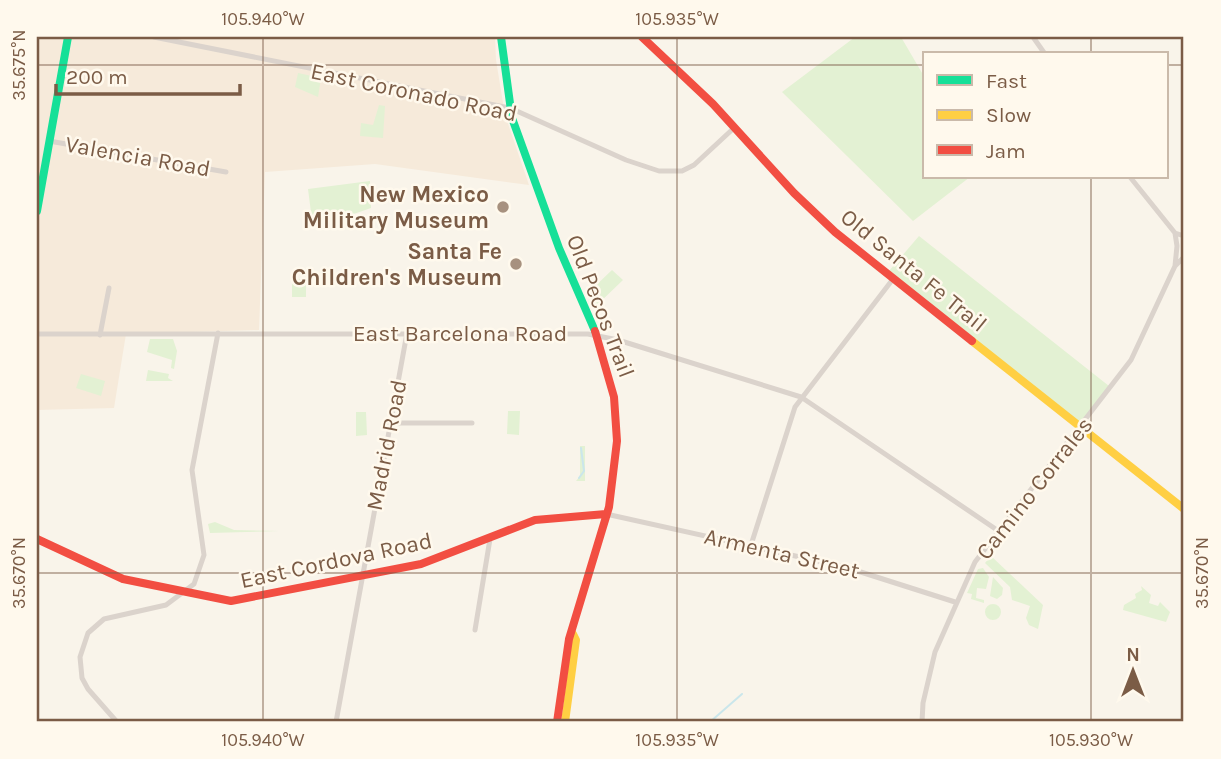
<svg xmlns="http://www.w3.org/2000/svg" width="1221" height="759" viewBox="0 0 1221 759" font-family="Karla,sans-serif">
<rect width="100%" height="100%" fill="#f9f4ea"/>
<path fill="#f6eada" d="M37,37H495L496,60L505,115L529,185L375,164L265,172L259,330L126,334L114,408L37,410Z"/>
<path fill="#e3f1d3" d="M855,37H901L925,78V177H970L913,221L782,92Z
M298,73L321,78L318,97L295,87Z
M379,105L385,106L383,138L360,136L361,123L373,125Z
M370,181L371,208L313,228L308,189Z
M919,236L1109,386L1084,419L1078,421L889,271Z
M612,270L623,280L596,306L590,291Z
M292,279H306V297H292Z
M150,339H173L177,351L174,369L171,368L172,360L147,352Z
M148,370L169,374L168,378L173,381H146Z
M81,374L105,381L101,396L76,388Z
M508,411H520L519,435L507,434Z
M356,412H366L367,435L356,436Z
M580,446H585V481H576L580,476Z
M215,522L234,530L279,531L210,533L208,524Z
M991,556L1043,605L1038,629L1029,625L1026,618L1030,606L1012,600L1010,587L985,563Z
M983,568L989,577L986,589L977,588L976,598L984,600V603L971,599L972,594L967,593L978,569Z
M993,577L1003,588L1002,595L997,599L990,596Z
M1141,586L1151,595L1149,603L1158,606L1160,602L1170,612L1166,622L1123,610L1124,605L1136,598L1135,594L1142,590Z
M985 612a8 8 0 1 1 16 0a8 8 0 1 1-16 0Z"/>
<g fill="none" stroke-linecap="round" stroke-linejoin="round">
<path stroke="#cae6eb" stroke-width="2" d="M492,275L498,279
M579,478L584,471L581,448
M580,721L591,722
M710,722L742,694"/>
<path stroke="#dbd3cc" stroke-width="5" d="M154,37L510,108L626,160L659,171H682L694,165L735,127
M1033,37L1045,54
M49,141L226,172
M1130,177L1175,233L1184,236
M1175,266L1184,257
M37,334H588L618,340L801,397L1000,532
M100,335L109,288
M389,423H472
M606,514L845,567L955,602
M751,545L795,407L893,279
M475,630L490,539
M117,722L88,689L82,678L80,657L88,633L104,619L166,605L194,584L204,555L192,470L218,333
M336,722L407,333
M922,722L923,703L935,652L975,562L1131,360L1175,266L1177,246L1175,233"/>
<path stroke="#16e098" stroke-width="8" d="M501,37L512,118L559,248L595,331
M37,211L68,37"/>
<path stroke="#ffcf43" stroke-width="8" d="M972,341L1184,509
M565,722L576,640L573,634"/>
<path stroke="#f24e42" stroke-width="8" d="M642,37L713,104L794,193L835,232L972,341
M37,539L123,579L231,601L421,564L535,520L606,514
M557,722L569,639L609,507L617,441L614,397L595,331"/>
</g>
<path fill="none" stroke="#7b5c46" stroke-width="2" stroke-opacity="0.45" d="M263,37V722M677,37V722M1091,37V54M37,65H925M1167,65H1184M1091,177V722M37,573H1184"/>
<g fill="#a7917f" stroke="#fff9ed" stroke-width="2.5">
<circle cx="503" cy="207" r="7"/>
<circle cx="516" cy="264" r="7"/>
</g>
<g text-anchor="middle" stroke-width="5" stroke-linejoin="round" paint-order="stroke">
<g font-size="23" fill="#7b5c46" stroke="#fff9ed">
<text transform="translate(414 92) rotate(12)" y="8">East Coronado Road</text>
<text transform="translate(138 156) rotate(10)" y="8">Valencia Road</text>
<text transform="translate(914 270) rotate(39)" y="8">Old Santa Fe Trail</text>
<text transform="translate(601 306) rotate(69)" y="8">Old Pecos Trail</text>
<text x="460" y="341">East Barcelona Road</text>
<text transform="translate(386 445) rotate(-79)" y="8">Madrid Road</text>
<text transform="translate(1034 488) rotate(-52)" y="8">Camino Corrales</text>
<text transform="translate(782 553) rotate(13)" y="8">Armenta Street</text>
<text transform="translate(336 560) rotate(-12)" y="8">East Cordova Road</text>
</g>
<g font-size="23" font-weight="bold" fill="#7b5c46" stroke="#fff9ed" text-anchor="end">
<text x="489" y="202">New Mexico<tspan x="489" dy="26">Military Museum</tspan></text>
<text x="502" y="259">Santa Fe<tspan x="502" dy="26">Children's Museum</tspan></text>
</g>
</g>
<rect width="1221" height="759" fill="none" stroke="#fff9ed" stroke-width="77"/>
<rect x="923" y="52" width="245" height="126" fill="#fff9ed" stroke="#cabaaa" stroke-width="2"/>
<rect x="937" y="75" width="35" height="10" fill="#16e098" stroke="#cabaaa" stroke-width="2"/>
<text x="986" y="88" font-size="21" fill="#7b5c46">Fast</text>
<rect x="937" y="110" width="35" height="10" fill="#ffcf43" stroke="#cabaaa" stroke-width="2"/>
<text x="986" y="122" font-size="21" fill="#7b5c46">Slow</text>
<rect x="937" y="145" width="35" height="10" fill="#f24e42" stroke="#cabaaa" stroke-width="2"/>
<text x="986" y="158" font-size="21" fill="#7b5c46">Jam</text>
<g transform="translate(1133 671)" stroke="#fff9ed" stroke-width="5" paint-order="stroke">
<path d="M0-5L12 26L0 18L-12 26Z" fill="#7b5c46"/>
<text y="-10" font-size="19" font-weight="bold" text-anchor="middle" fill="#7b5c46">N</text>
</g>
<path d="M56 84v10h184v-10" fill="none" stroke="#7b5c46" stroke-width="3.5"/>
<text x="66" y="84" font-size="21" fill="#7b5c46" stroke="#fff9ed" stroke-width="5" paint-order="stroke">200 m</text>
<rect x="38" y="38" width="1144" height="682" fill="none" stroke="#7b5c46" stroke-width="2.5"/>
<g font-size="18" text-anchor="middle" fill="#7b5c46">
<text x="263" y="25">105.940°W</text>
<text x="677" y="25">105.935°W</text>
<text transform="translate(19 65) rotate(-90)" y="6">35.675°N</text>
<text transform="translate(19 573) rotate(-90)" y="6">35.670°N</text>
<text transform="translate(1202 573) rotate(-90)" y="6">35.670°N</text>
<text x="263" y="746">105.940°W</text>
<text x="677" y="746">105.935°W</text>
<text x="1091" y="746">105.930°W</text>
</g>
</svg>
